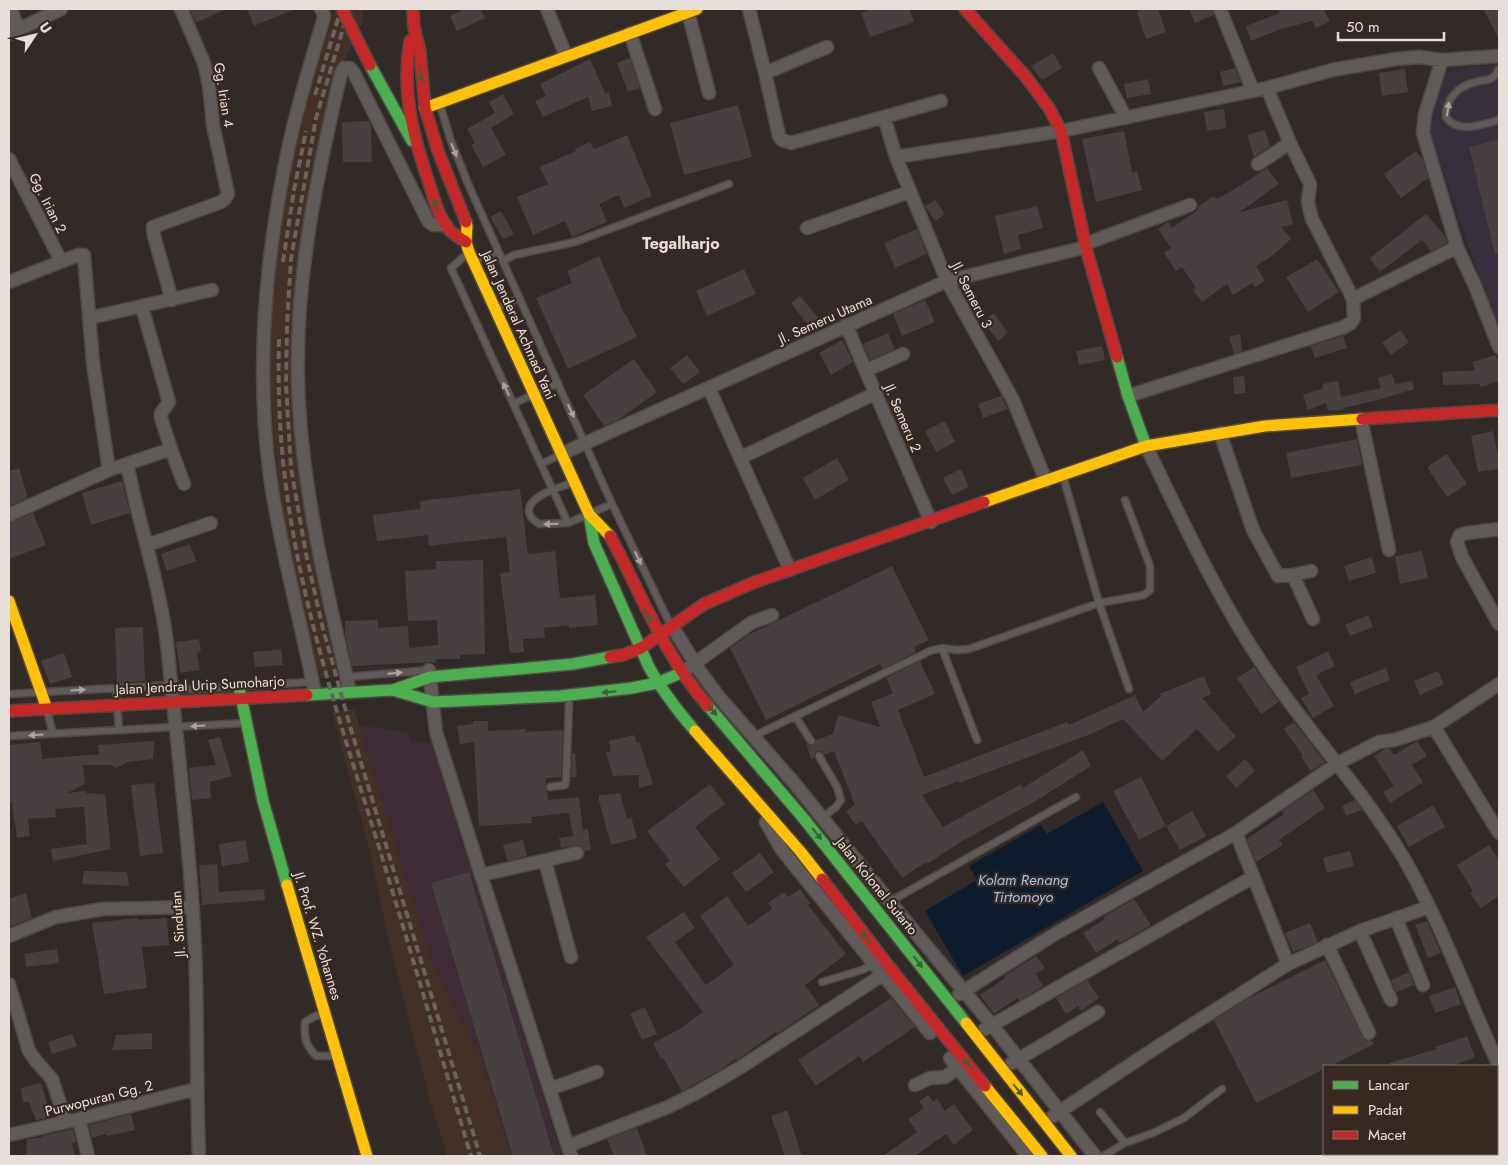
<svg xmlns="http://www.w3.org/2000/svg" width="1508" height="1165" viewBox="0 0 1508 1165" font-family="Jost,sans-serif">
<rect width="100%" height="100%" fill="#322a27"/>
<path fill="#433026" d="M335,9H363L362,23L344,62L310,196L294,378L342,677L321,679L308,631L281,510L270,387V322L276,259L287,189L302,118Z
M354,709L433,964L479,1051L511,1156H447L429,1097L391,951L369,848L332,712Z"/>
<path fill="#3e2d36" d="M359,725L409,733L412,742L431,743L562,1156H511L479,1051L433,964Z"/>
<path fill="#382f3d" d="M1499,64V334L1429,130L1433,100L1447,73L1470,67Z"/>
<path fill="#0e1c2d" d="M1103,802L1143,871L963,976L925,911L977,880L969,866L1041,825L1047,834Z"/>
<path fill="#483f41" d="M190,9H226L196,23Z
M247,9H295L254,26Z
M465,9H480L485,18L457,31L450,16Z
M874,9H909L914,22L870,37L861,13Z
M1146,9H1158L1166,32L1146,39L1137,12Z
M1189,9H1212L1214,15L1195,23Z
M1278,9H1323L1330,21L1316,28L1312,21L1281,29L1251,41L1246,26L1280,13Z
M1483,9H1499V39Z
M1053,53L1062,68L1042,80L1031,66Z
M630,58L640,88L628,92L617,63Z
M590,59L605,93L609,92L612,106L592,111L588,97L543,117L535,101L546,96L540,84Z
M1235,68L1241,82L1223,86L1220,72Z
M1405,69L1408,92L1382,96L1379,73Z
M1148,79L1151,94L1127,98L1124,84Z
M503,94L514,114L491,128L506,155L483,167L471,145L475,143L467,129L495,113L489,102Z
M738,105L752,157L684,175L670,123Z
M1224,109L1226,128L1207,131L1204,112Z
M369,121L371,125L372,162H343L342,122Z
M1265,130L1270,146L1254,157L1247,135Z
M1124,131L1132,172L1137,171L1142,190L1096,202L1082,139Z
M627,135L652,196L624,208L619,195L599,204L607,222L572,237L565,221L533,235L517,197L548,184L540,167L576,151L575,149L590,142L594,149Z
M1499,140V253L1495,254L1469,147Z
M1416,151L1423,160L1428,178L1401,198L1384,174Z
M1267,168L1279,184L1240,212L1287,200L1293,224L1281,227L1291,239L1272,256L1256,266L1265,281L1255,287L1252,283L1233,295L1227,284L1202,302L1193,290L1196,288L1182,267L1176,271L1164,253L1171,248L1158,229L1168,222L1172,228L1198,210V207L1208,200L1214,196L1216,199L1235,189Z
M935,200L945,214L935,221L925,206Z
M1037,206L1043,228L1018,235L1021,249L1004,254L995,216Z
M501,211L514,234L503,239L490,217Z
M1426,214L1445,236L1447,243L1431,251L1422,240L1380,272L1370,258Z
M917,229L927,254L895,268L884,243Z
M599,256L625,315H626L637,337L568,369L536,298L572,283L567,271Z
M1317,259L1339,292L1308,312L1286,277Z
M744,269L756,294L707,316L696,291Z
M800,296L820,320L810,328L791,303Z
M925,300L935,322L902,336L893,314Z
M994,313L1008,333L998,341L983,321Z
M1400,330L1409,342L1391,355L1382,343Z
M888,333L895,349L870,360L863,344Z
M1240,334L1242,351L1234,354L1229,337Z
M1343,336L1347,348L1315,358L1311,346Z
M842,340L853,362L831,375L819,353Z
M1102,346L1105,360L1079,365L1076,351Z
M687,355L700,372L683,384L670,368Z
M1496,355L1499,364V381L1481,387L1479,384L1443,385L1442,372L1475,370L1472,362Z
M634,359L657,392L618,420L604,426L583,395Z
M1392,374L1395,384L1412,381L1414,389L1378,400L1343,408L1344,410L1328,411L1326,403L1308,410L1303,395L1323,388V384L1338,381L1341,397L1381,388L1378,378Z
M1244,376L1246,393L1234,394L1233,377Z
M1001,396L1008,409L983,418L978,404Z
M945,421L955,442L936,452L925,431Z
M1493,431L1499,460V469L1478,472L1471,436Z
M1357,439L1362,465L1291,478L1286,453Z
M1447,454L1467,484L1447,497L1427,467Z
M837,458L849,480L815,500L803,478Z
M19,468L28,498L9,506V471Z
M961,469L969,487L952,495L943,478Z
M122,481L130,513L91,525L82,493Z
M520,489L528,554L555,551L560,598L595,595L598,625L569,628V625L544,628L545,638L523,639L524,652L510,653L500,573L510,572L506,537L429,546L428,535L377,541L373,515L421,509L420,501Z
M33,513L46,545L9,559V523Z
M190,544L196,561L167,571L161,554Z
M1422,551L1428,578L1400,584L1395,556Z
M1372,557L1376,573L1349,581L1344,566Z
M483,560L485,654L460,655V659H436V662L352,666L345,634V621L378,620V628L408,626L409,648L438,645L437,620L408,621L405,571L436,569V561Z
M892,566L929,640L914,647L916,652L882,669L880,664L766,720L730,648L748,635Z
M1368,615L1373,627L1350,636L1345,625Z
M143,627L145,681L117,683L115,628Z
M199,639L201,652L197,653L200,670L180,673L176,642Z
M281,649L283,665L255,667L253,652Z
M1328,651L1335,666L1316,675L1334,706L1313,718L1301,698L1309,694L1296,667Z
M64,653L72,677L50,684L41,661Z
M920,661L935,694L898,710L924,777L1067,722L1069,725L1135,695L1143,712L1161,696L1160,694L1204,676L1211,694L1202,698L1236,736L1218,752L1197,729L1162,761L1123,719L1091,734L959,783V781L922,795L943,827L1021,784L1023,788L1083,750L1091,766L1034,802L962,841L927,864L926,862L902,878L862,821L856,825L846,811L855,805L834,751L824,755L821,751H817L814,754V758L811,759L806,743L809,746L813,745L816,740L833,734L838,715L880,727L871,702L893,693L886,678Z
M1254,667L1279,702L1261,714L1237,678Z
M1386,668L1390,680L1355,694L1350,682Z
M1438,671L1444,684L1420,695L1414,681Z
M473,721H488V731L526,729V732L563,730L561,777L546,778L545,788L547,791L548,800L579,797L583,830L588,829L591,850L585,851L579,845L561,848L559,838L573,836L569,813L531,817L532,823L479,826L474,742L460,744L457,726L473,724Z
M1294,722L1325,762L1311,771L1301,757L1303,756L1284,729Z
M634,735L637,743L639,742L641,747L653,784L639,788V775L613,776L606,753L611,751L609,741Z
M220,737L232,776L210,782L211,798L192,800L189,768L216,765L208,740Z
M154,741L153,759L128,762L116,768L111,765H83L85,784L67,793L86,791V793L105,794L111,849L53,861L51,849L87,844L84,807L55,809L56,817L28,819L30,836L17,838L12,802H9V745L40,742L42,759L99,754L98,745Z
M1417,741L1427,756L1412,765L1423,782L1390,803L1383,792L1394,786L1374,756L1385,749H1390L1394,755Z
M575,753L577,777H571L572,754Z
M1245,759L1255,771L1236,788L1226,776Z
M1141,777L1166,826L1139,840L1113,791Z
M154,783L163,853L140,856L131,785Z
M710,784L725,804L695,827L720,859L684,887L665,864L670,861L647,831Z
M1313,790L1325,808L1279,840L1283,845L1256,862L1247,839L1284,814L1282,811Z
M620,793L627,819L631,817L637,838L611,845L599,801V795Z
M1355,800L1362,810L1346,816L1342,806Z
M1433,805L1445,827L1409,847L1397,826Z
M1192,811L1206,836L1180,850L1166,826Z
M246,840L249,862L222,866L219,844Z
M523,840L527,856L507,861L503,845Z
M1489,845L1499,860V896L1481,908L1470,893L1473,891L1457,865Z
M1350,851L1354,866L1327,873L1323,858Z
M760,853L774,872L746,892L732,873Z
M217,864L219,892L264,889L265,900L202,905L199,865Z
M84,871L127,872L129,886L82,884Z
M469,872L554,1156H513L431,883Z
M800,889L810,903L808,905L846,954L805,985L819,1005L777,1034L776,1032L737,1060L736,1058L720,1070L682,1091L663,1058L661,1059L653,1043L678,1030L703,1012L646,937L684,912L695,928L675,942L706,985L734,965L700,916L727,896L748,926L772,909L768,903L784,892L788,897Z
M26,893L32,918L9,927V899Z
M1134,899L1151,925L1120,943L1118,939L1096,953L1083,933L1105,919L1103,917Z
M137,918L138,920L167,918L169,945L142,947L147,988L104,994L92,923Z
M1427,921L1441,953L1428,958L1415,925Z
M1310,923L1318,942L1293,952L1285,933Z
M57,949L59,963L26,967L24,954Z
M1036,956L1045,968L1036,974L1043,986L1019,1001L1017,998L994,1014L980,995L1005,978L1004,976Z
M1325,960L1362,1036L1365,1040L1372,1041L1374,1044L1330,1066H1324V1069L1256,1103L1214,1020L1247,999Z
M1409,972L1414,985L1396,992L1391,980Z
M1087,980L1099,998L1081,1011L1078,1006L1066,1014L1056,998Z
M1455,987L1461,1004L1435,1013L1429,996Z
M891,998L915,1027L863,1062L859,1056L816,1086L798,1060Z
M645,1007L657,1034L642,1040L630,1014Z
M152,1033V1049L112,1050L116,1035Z
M72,1034L77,1046L52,1054L48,1042Z
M1467,1036L1475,1057L1452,1066H1389V1063L1437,1049L1436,1047Z
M41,1083L51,1117L36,1120L29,1102H23L21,1088Z
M929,1095L933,1102L937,1099L945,1111L954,1104L973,1130L954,1145L946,1134L915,1156H883L917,1132L908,1119L924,1108L919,1101Z
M787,1110L802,1156H785L771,1116Z
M131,1114L135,1130L107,1136L106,1134L92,1138L89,1125Z
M637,1128L647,1156H614L607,1139Z
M73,1129L76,1142L72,1143L75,1156H26L27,1139L43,1137L42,1136Z"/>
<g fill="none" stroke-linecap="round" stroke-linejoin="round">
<g stroke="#4f4845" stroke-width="9">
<path id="lane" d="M1499,69C1497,72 1495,76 1492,78C1487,81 1482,80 1476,82C1458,86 1446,98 1446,117C1458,135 1482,124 1499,120
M440,105L451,141L469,186L612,504L671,626
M467,254L451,268L568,523L612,504
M476,260L498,251
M503,261L514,255L575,242L729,184
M497,308L519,298
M513,404L558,383
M541,464L560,455
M1063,476L1099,603L1129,689
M568,523L539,524C534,521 530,518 529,512C527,496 559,488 571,483
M942,648L977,740
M347,677L430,670
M116,688L119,730
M172,690L313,682
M9,694L171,685
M47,711L53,734
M795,716L811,741
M9,736L246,723
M754,736L930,651L942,648L957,650L969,649L1099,603L1144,595L1150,590V566L1125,500
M819,756L837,787L841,800L836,807L822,818
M550,787L565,785L566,781L569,704
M889,902L1076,797
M822,982L862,970L875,963
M324,1014L315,1016L305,1022C304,1037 305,1044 316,1056H337
M1100,1112L1125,1143
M1103,1156L1125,1143L1153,1133L1184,1118L1222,1089"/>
</g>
<g stroke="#4f4845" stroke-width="15">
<path id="street" d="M11,9L18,29
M547,9L566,56
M749,9L765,73L779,136L782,140L791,143L941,101
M1220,9L1253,91
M688,12L709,93
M630,33L655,109
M9,34L61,9
M1442,60L1425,114L1423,133L1457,247L1475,286L1499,347
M1099,68L1126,118
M765,73L827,47
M884,117L896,157L947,281L1013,400L1046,481
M896,157L1061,131L1267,88L1332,70L1396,59L1419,57L1442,60L1499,56
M9,159L61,261
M1258,164L1290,143
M807,228L909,192
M1085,244L1190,205
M9,282L78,255H84L93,363L109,470
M1353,299L1457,247
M172,300L154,236L153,227L221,202L225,199L228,194L213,125L209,85L204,63L181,9
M142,307L169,402L161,413V418L171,449L184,484
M89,318L212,290
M846,325L931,522
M867,370L903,354
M709,388L790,570
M1128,396L1344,327L1351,323L1354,318L1353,299L1312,219L1308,202L1310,184L1290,143L1267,88
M1361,419L1389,550
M1220,433L1253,530L1278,576L1293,575L1313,619
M1146,446C1183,522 1218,599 1265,668C1309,733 1363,790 1403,857C1442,924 1467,997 1499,1066
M561,454L947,281L1086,247
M740,458L876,393
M127,464C139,524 159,582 167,643C177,744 190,846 195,948C198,1017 196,1087 199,1156
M9,515L109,470L171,449
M1499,529L1467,533L1460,535L1457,542L1462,557L1499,624
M147,545L211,523
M1293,575L1311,571
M672,626L699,670L719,697L795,784L890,902L992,1025L1095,1156
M688,668L751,623L772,615
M429,670L436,732L481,875
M350,692C327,592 301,486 298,383C295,278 317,176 341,73L344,68H350L354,73L428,221L433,225H446
M315,694C301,621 280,549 270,476C255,366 266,252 289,145C298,103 311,62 323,21L324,15L321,9
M1434,727L1499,833
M766,822L782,850L930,1033
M1236,833L1288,964
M545,861L571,957
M1396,918L1423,985
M1360,931L1391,1000
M9,936L56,917L103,909L193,907
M1327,945L1369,1033
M9,984L29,1051L36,1061L52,1079L66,1122
M959,994L1055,934L1236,833L1338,763L1379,742L1394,740L1434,727L1499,684
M985,1029L1253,877
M950,1058L1028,1156
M1012,1063L1098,1012
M915,1085L930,1078L945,1077L958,1068
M550,1089L597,1072
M1053,1116L1163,1043L1288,964L1360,931L1423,909
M1497,1116L1499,1120
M79,1119L88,1156
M9,1135L79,1119L196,1089
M568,1146L668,1107L698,1092L741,1067L887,972
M571,1156L481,875L577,853
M1432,1156L1436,1154"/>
</g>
<g stroke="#4f4845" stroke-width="14">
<path id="fast" d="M370,65L412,141
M1117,357L1128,396L1146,446
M589,514L594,543L648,665C661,690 677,710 695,731
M239,687L263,801L287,885
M393,690L433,702L561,696L632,688L657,683L681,673
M307,695L393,690L430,677L573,664L610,657
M708,706L804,819L966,1023"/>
</g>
<g stroke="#4f4845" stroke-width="14">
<path id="slow" d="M425,108L697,9
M466,222L467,226L466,242L469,252L589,514L610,536
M984,502L1146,446L1265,426L1362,419
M9,601L47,709
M695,731L800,851L822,879
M287,885L367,1156
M966,1023L1071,1156
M985,1086L1042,1156"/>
</g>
<g stroke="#4f4845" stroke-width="14">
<path id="jam" d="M413,9L414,27L420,51L425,108L438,151L466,222
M965,9L1026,77L1049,108L1061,131L1087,252L1117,357
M410,41C401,90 413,136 429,183C434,198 438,216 448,228C452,234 460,238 466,242
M1362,419L1499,410
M610,536C642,595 663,654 708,706
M610,657L623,655L641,648L704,604L755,582L984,502
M9,711L307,695
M822,879L891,969L985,1086"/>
</g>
<use href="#lane" stroke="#605b58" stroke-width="6"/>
<use href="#street" stroke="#605b58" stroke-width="12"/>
<use href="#fast" stroke="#4caf50" stroke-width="11"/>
<use href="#slow" stroke="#ffc107" stroke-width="11"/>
<use href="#jam" stroke="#c62828" stroke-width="11"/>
<path stroke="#696461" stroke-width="4" stroke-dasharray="8 4" stroke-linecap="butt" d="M349,9L316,118L291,259L287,324L286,385L291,468L306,554L323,629L350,726L480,1156
M315,95L341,9
M283,262L294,190L306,131
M279,339C278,383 279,427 284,470C298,598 340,722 378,844C410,948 440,1052 471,1156"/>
<g stroke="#4f4845" stroke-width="14" stroke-linecap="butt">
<path id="jam-bridge" d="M342,9L370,65"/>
</g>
<use href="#jam-bridge" stroke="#c62828" stroke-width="11"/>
</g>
<defs><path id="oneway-solid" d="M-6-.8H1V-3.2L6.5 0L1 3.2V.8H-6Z" transform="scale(1.25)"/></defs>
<g fill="#3f5f34">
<use href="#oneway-solid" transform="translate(421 75) rotate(88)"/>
<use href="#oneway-solid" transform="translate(436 206) rotate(-109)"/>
<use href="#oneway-solid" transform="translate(648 616) rotate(63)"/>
<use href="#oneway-solid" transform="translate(609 692) rotate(174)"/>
<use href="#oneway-solid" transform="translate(712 710) rotate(48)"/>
<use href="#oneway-solid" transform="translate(817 834) rotate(51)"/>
<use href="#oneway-solid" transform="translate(866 937) rotate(-128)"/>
<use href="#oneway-solid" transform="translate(918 962) rotate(52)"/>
<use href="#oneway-solid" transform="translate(968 1064) rotate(-129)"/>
<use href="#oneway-solid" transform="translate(1018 1090) rotate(51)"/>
</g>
<g fill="#aba4a0">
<use href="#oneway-solid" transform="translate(1448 109) rotate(-81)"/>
<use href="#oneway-solid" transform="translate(454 150) rotate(68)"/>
<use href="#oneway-solid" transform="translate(506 389) rotate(-115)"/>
<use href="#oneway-solid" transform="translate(571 411) rotate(65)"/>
<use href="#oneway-solid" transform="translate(551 524) rotate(178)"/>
<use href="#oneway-solid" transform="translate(638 558) rotate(65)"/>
<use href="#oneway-solid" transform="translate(395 673) rotate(-5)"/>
<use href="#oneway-solid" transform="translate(78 690) rotate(-3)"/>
<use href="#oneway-solid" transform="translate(198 726) rotate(177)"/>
<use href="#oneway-solid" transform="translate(36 735) rotate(177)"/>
</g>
<g text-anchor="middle" stroke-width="4.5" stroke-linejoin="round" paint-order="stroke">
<g font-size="14" fill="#e9dfda" stroke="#372922">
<text transform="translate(224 95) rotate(81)" y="5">Gg. Irian 4</text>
<text transform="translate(48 203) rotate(63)" y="5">Gg. Irian 2</text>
<text transform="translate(972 295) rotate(63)" y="5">Jl. Semeru 3</text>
<text transform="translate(825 319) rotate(-24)" y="5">Jl. Semeru Utama</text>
<text transform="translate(519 325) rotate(66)" y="5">Jalan Jenderal Achmad Yani</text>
<text transform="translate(903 418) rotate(67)" y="5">Jl. Semeru 2</text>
<text transform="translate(200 685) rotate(-3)" y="5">Jalan Jendral Urip Sumoharjo</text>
<text transform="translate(877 886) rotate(51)" y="5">Jalan Kolonel Sutarto</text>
<text transform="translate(178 924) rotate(-94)" y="5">Jl. Sindutan</text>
<text transform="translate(318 936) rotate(73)" y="5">Jl. Prof. WZ. Yohannes</text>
<text transform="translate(99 1098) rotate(-14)" y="5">Purwopuran Gg. 2</text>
</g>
<g font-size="15" font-style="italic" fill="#9ec2ef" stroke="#372922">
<text x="1023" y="885">Kolam Renang<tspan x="1023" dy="17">Tirtomoyo</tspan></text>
</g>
<g font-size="16" font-weight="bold" fill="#e9dfda" stroke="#372922">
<text x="681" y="249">Tegalharjo</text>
</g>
</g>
<rect width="1508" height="1165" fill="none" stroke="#e9dfda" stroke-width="20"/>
<rect x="1323" y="1065" width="175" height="90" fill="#372922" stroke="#7e726c"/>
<rect x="1333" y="1081" width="25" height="8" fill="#4caf50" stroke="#7e726c"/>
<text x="1368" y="1090" font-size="15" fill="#e9dfda">Lancar</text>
<rect x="1333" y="1106" width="25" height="8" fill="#ffc107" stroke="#7e726c"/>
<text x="1368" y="1115" font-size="15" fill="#e9dfda">Padat</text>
<rect x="1333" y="1131" width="25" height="8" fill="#c62828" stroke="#7e726c"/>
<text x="1368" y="1140" font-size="15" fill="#e9dfda">Macet</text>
<g transform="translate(35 35) rotate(55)" stroke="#372922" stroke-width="4" paint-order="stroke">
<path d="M0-4L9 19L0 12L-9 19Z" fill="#e9dfda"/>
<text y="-8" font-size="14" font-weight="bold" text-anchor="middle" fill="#e9dfda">U</text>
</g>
<path d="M1338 32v8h106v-8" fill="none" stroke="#e9dfda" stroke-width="2.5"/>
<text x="1346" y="32" font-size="15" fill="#e9dfda" stroke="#372922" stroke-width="4" paint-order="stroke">50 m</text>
</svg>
